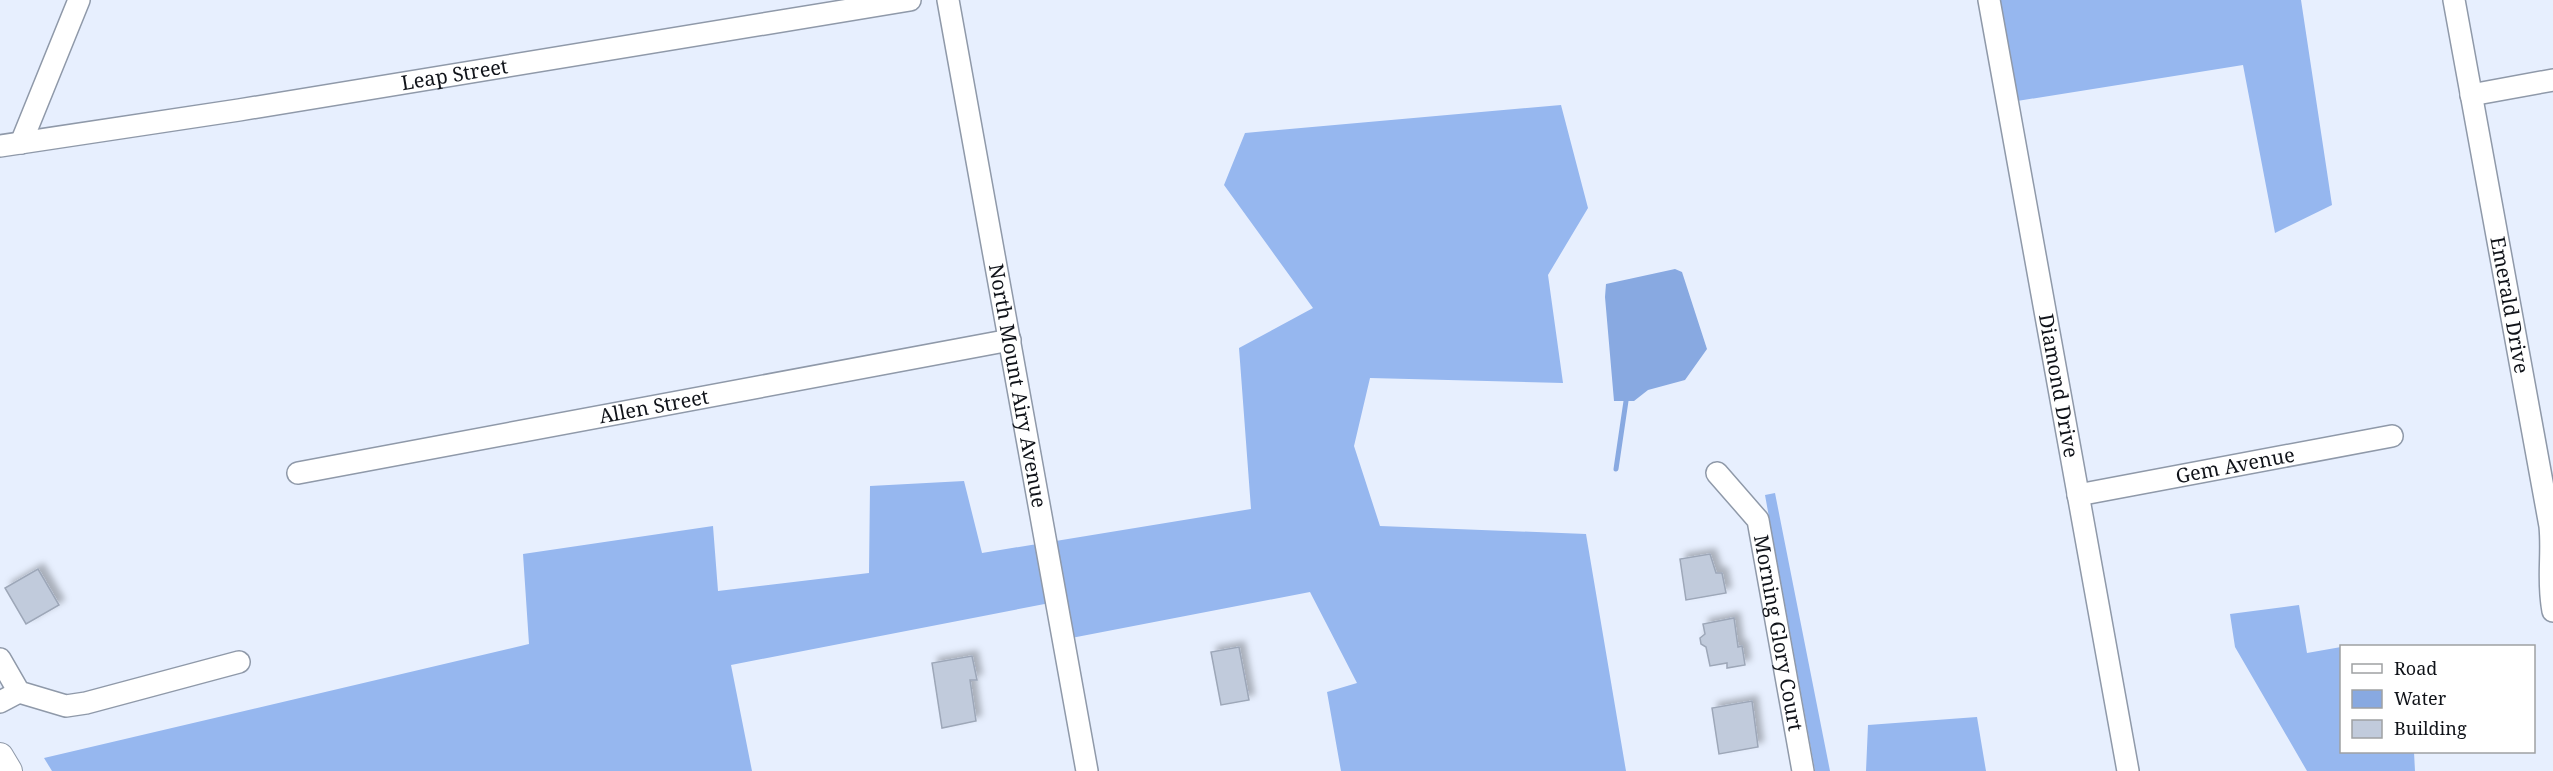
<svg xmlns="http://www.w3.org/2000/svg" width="2553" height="771" viewBox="0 0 2553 771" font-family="'Noto Serif',serif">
<defs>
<filter id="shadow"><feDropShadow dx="5.5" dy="-5.5" stdDeviation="3" flood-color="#0004"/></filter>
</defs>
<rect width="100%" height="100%" fill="#e7effe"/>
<path fill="#96b7ef" d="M1988,0H2301L2332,205L2275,233L2243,65L2005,103Z
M1561,105L1588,208L1548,275L1563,383L1370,378L1354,446L1380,526L1586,534L1626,771H1341L1327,692L1357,683L1310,592L1061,640L1055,602L731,665L752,771H52L44,758L529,644L523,554L713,526L718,591L869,573L870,486L964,481L982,553L1251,509L1239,348L1313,308L1224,185L1245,133Z
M1775,493L1830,771H1815L1765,495Z
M2299,605L2307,653L2341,647L2342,752H2414L2415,771H2307L2235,647L2230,614Z
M1977,717L1986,771H1866L1868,725Z"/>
<path fill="#88a9e1" d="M1675,269L1682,272L1707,349L1685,380L1648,390L1634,401H1614L1605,297L1606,284Z"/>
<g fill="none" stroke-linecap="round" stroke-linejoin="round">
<path stroke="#88a9e1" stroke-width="5" d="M1616,469L1626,401"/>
</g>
<path fill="#c1cbdc" stroke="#9da7b8" stroke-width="1.5" filter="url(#shadow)" d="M1710,554L1716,573H1722L1726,593L1686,600L1680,559Z
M38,569L59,605L26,624L5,588Z
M1734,618L1738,647L1742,646L1745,665L1727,668V663L1710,666L1706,647L1701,644L1700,638L1705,634L1703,624Z
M1239,647L1249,700L1221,705L1211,652Z
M972,656L977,680H970L976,721L942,728L932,663Z
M1752,701L1758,747L1719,754L1712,708Z"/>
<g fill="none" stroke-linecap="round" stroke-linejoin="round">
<g stroke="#8f99a9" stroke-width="24">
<g id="minor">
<path id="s1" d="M948,0L1087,771"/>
<path id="s2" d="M1989,0L2128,771"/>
<path id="s3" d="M2454,0L2550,526C2553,556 2547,580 2553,611"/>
<path d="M2471,95L2553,80"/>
<path d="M21,143L79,0"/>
<path id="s4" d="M0,146L239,110L910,0"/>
<path id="s5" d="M298,473L1010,340"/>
<path id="s6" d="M1717,473L1758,520L1803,771"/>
<path id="s7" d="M2078,495L2392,436"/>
<path d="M0,659L19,692L66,706L86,703L239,662"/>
<path d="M0,702L19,692"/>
</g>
</g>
<g stroke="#8f99a9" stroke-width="28">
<path id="major" d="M0,756L9,771"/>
</g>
<use href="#minor" stroke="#fff" stroke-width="21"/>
<use href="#major" stroke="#fff" stroke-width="26"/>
</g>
<g text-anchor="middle" stroke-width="4.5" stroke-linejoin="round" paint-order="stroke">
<g font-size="20" fill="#101319" stroke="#fff">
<text dy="7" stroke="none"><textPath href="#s4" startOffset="460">Leap Street</textPath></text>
<text dy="7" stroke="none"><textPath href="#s3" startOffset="310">Emerald Drive</textPath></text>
<text dy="7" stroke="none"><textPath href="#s1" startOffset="392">North Mount Airy Avenue</textPath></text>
<text dy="7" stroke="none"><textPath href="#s2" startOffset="392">Diamond Drive</textPath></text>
<text dy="7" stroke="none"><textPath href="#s5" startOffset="362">Allen Street</textPath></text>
<text dy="7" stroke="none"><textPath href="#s7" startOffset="160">Gem Avenue</textPath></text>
<text dy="7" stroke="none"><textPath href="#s6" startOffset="177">Morning Glory Court</textPath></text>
</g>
</g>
<rect x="2340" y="645" width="195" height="108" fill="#ffffff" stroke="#9fa1a3" stroke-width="1.5"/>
<rect x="2352" y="664" width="30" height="9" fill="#ffffff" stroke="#9fa1a3" stroke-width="1.5"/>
<text x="2394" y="675" font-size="18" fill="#101319">Road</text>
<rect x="2352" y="690" width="30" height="18" fill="#88a9e1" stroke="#9fa1a3" stroke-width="1.5"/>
<text x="2394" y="705" font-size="18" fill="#101319">Water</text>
<rect x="2352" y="720" width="30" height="18" fill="#c1cbdc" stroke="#9fa1a3" stroke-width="1.5"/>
<text x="2394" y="735" font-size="18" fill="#101319">Building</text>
</svg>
